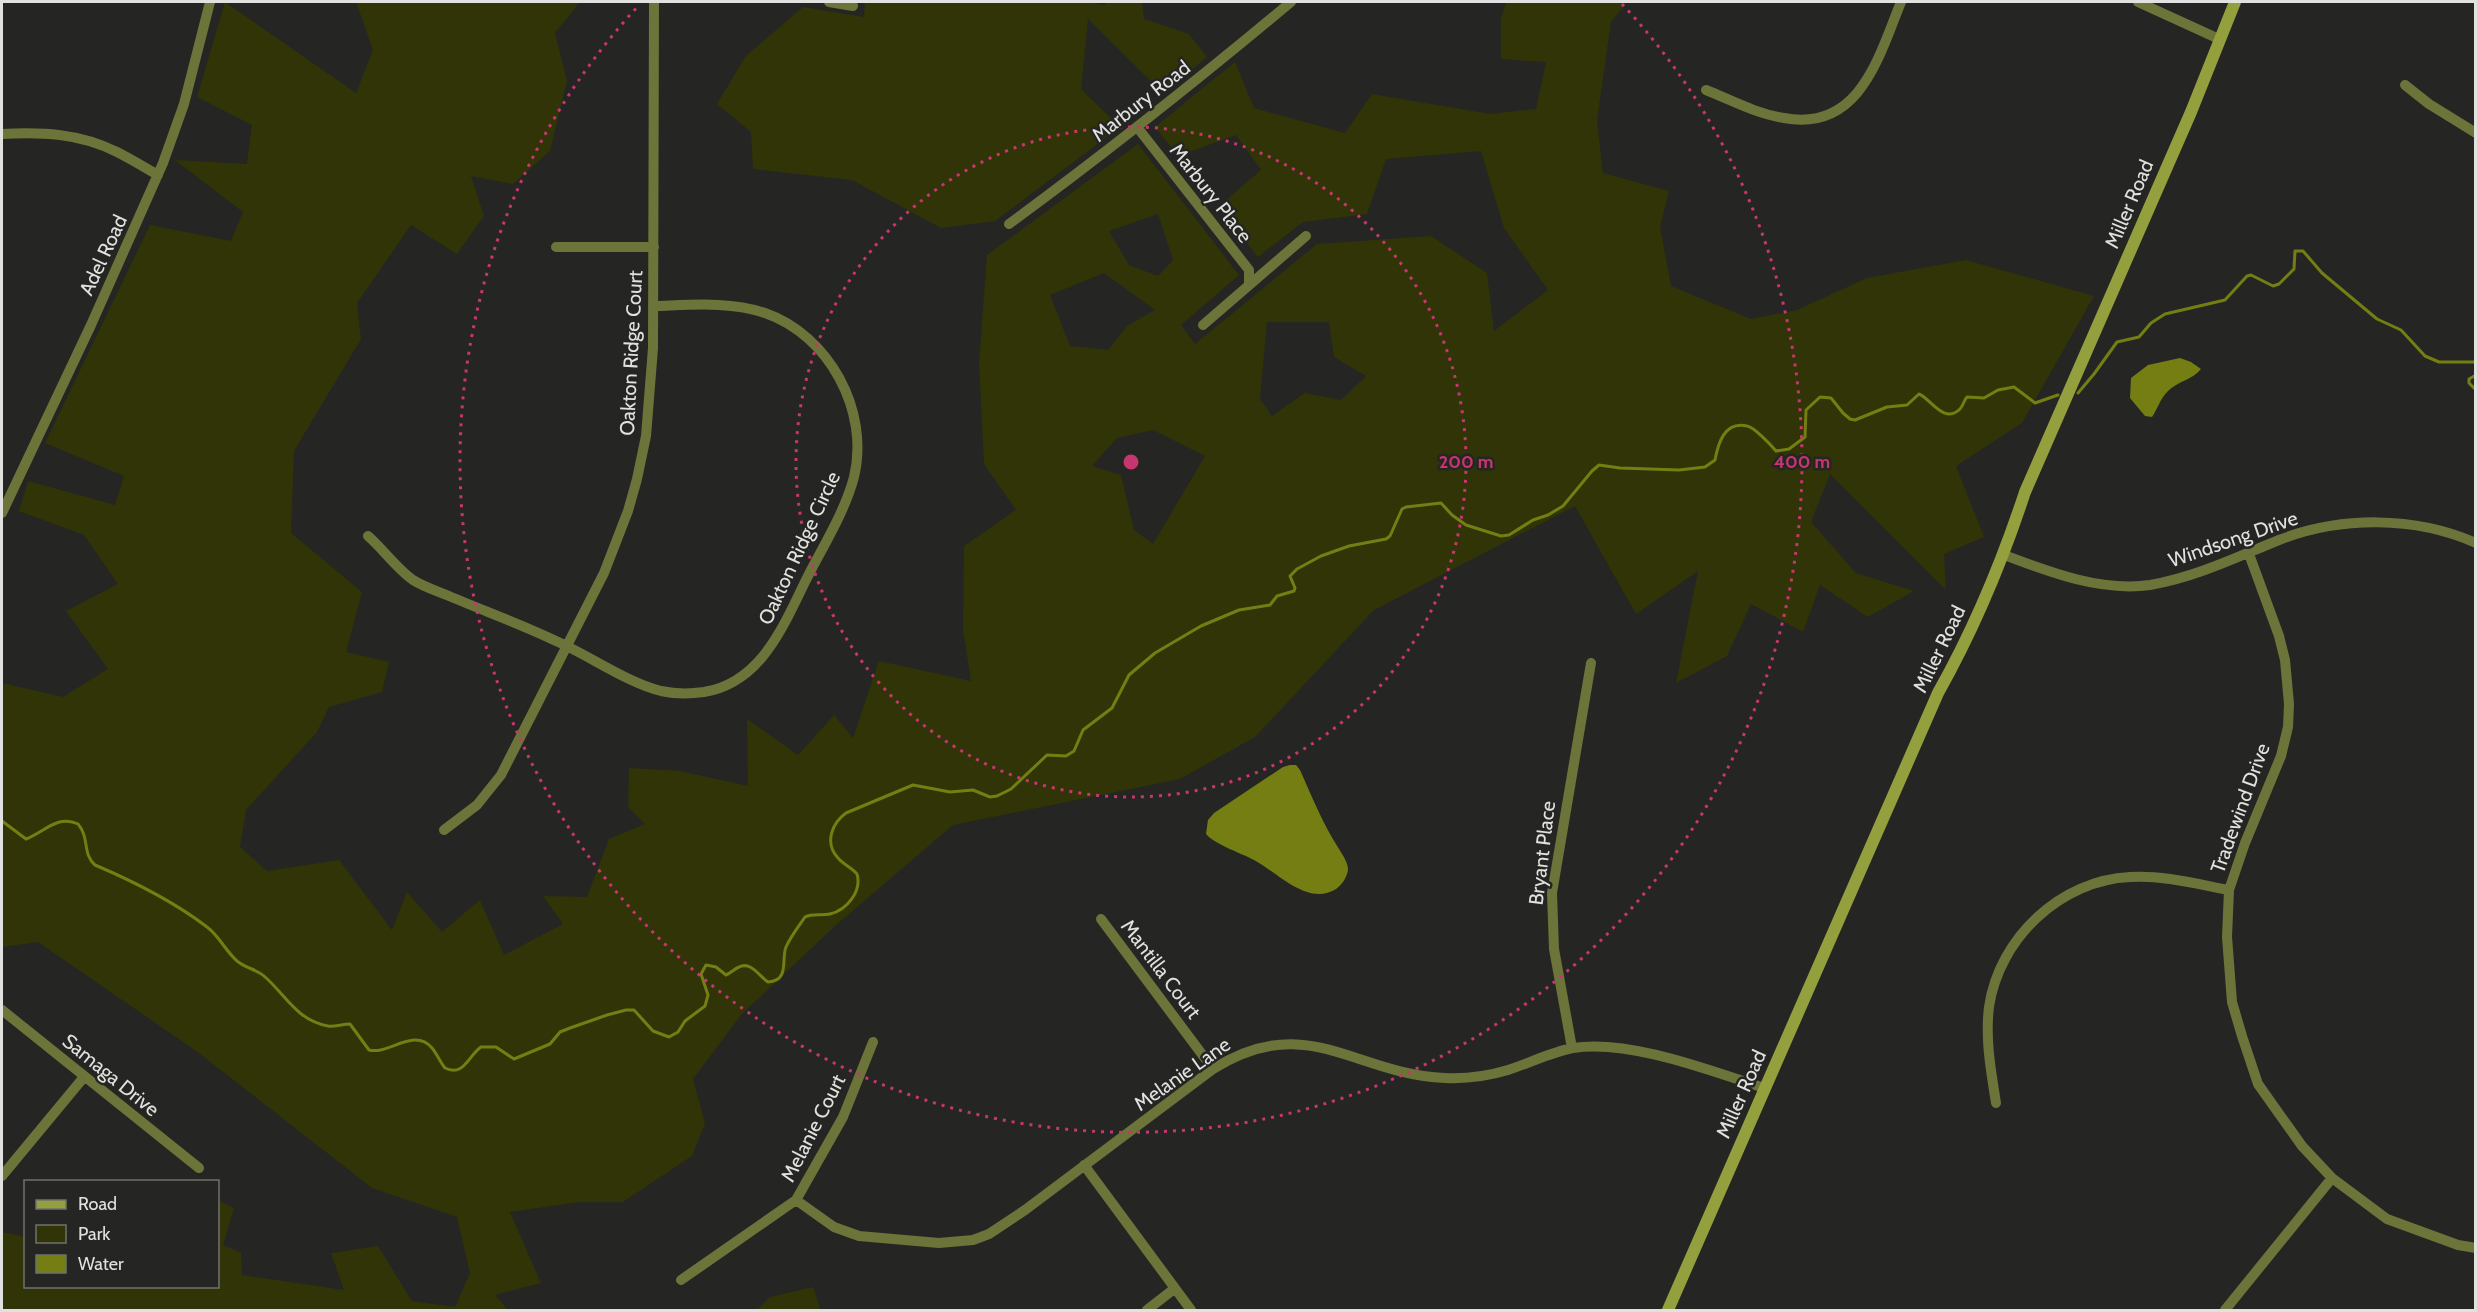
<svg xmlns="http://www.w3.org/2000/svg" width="2477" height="1312" viewBox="0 0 2477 1312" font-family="Cabin,sans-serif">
<rect width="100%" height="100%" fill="#252623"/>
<path fill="#303407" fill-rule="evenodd" d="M225,2L356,93L373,50L356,2H580L555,33L567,81L550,151L513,184L471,176L484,216L457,254L411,225L357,303L361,339L294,451L291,533L362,592L346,652L389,662L382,692L329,707L317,732L246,810L240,847L267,871L339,860L392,930L407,892L442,932L480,900L504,955L563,924L543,896L587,897L609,839L645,824L628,807L629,768L680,771L748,786L747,719L798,755L834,715L853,738L879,661L971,681L963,629L964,546L1016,510L984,464L979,363L987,255L1138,144L1239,275L1181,325L1195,344L1317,244L1431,236L1487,273L1494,331L1548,290L1504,228L1481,151L1386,159L1367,214L1303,222L1258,257L1218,207L1261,170L1236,135L1178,156L1155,127L1235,62L1254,108L1345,133L1372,94L1490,114L1536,109L1546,62L1501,59V18L1506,2H1627L1611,22L1597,120L1603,173L1669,191L1660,227L1671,286L1751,319L1797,310L1867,278L1966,260L2094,296L2022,423L1956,466L1984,537L1944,554L1946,590L1830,474L1811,522L1856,573L1914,591L1868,617L1820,585L1803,632L1751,604L1727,656L1676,683L1698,571L1636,614L1575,506L1374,610L1255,737L1180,779L953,825L835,926L741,1015L693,1079L705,1123L692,1156L623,1202H579L510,1212L541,1283L495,1295L508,1310H2V1232L25,1237L26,1286H218V1200L234,1208L223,1245L241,1253L242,1275L344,1290L331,1253L378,1246L412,1301L455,1307L470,1273L457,1217L372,1188L199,1053L38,942L2,947V683L63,697L108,669L66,611L118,584L84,535L19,511L28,481L115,505L124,476L45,443L150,225L231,241L243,212L175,160L247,164L252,125L197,97ZM1158,214L1173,260L1158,276L1129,265L1109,231ZM1104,273L1155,310L1127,326L1108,350L1070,346L1050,295ZM1267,322H1329L1334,357L1366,376L1341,400L1305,393L1272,416L1260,399ZM1153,430L1205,456L1153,544L1134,530L1121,475L1092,466L1117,438Z
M865,2H1089L1104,5L1107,2H1142L1144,19L1189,34L1207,57L1163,93L1088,19L1081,89L1120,127L995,221L941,228L852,180L753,169L751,132L717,104L745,57L803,7L864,17Z
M813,1287L821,1310H757L770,1297Z"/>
<path fill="#747e13" d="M2180,358L2191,362L2201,369C2192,380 2178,381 2168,391C2160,399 2158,408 2152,417L2145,416L2130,398L2131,378L2148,365Z
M1290,765H1296L1300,770C1312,797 1323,824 1339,849C1343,856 1348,862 1348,870C1347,877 1342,885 1336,889C1308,907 1277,872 1254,860C1241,853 1214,844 1206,834L1208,820L1214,813L1283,767Z"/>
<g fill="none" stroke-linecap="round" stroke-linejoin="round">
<path stroke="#747e13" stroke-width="3" d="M2476,375L2469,379V383L2476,390
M2078,393L2094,374L2117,342L2139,337L2151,323L2165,314L2225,300L2247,276L2251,275L2273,286L2279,284L2294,269L2295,251H2303L2322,273L2377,319L2401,330L2425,356L2439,362H2476
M2,821L26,839C43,833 58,814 78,824C90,838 82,854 95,865C135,882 173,901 207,927C218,935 224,948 234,958C242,968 255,968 264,976C286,995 296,1020 328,1026C335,1027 342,1024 350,1024L369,1050C389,1055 414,1027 432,1048C437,1054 440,1062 445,1068C464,1077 468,1056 481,1047H496L514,1059L550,1044L560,1032L570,1028L607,1015L626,1010H634L653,1031L669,1037L678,1032L685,1021L705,1006L708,995L701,974L706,965L716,967L726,975C731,973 734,969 739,967C751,961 759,976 768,982C790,981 781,959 786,947C791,936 799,926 805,917C813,913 821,916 830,914C847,910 862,891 857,874C851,867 844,865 838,858C824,843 832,823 846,813L913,785L950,792L973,790L990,797L997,796L1011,789L1047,755L1066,756L1074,751L1083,730L1112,708L1129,675L1155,653L1201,626L1239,610L1270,605L1277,596L1294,591L1295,588L1290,576L1297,569L1321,556L1349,546L1386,539L1390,536L1402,509L1406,507L1441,503L1452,515L1466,525L1501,536L1509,535L1533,520L1548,515L1563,506L1592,471L1599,465L1620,468L1679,470L1705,467L1715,460C1718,444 1724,421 1747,426C1754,427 1771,445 1776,451L1789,449L1805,437L1806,410L1820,397L1831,398L1843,413L1850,419L1855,420L1887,407L1907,405L1919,394C1930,398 1944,425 1960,409C1963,406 1964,400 1967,397L1984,398L1998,390L2014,387L2035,403L2058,395"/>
<path stroke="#6c7439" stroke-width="10" d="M829,2L853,6
M2138,2L2219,39
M2405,85L2429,104L2476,133
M1706,90C1731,100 1757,114 1784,118C1860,132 1879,56 1901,2
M1137,127L1249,270V283
M2,134C42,132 79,133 117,152C131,159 144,167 158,175
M1009,224C1106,153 1200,78 1291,2
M556,247H654
M1203,325L1306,236
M2,513L91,325L163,163L184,104L210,2
M368,536C383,549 397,569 413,580C424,587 437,591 449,596C484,611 521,624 556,641C590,656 626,682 661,691C675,694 690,694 704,692C764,682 785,621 809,574C825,543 845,511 854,477C870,411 829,335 765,313C730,301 690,305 654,306
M2249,554L2279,636L2285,660L2289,704L2288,727L2281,756L2245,843L2229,890L2227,937L2232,1002L2242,1036L2258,1084L2302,1146L2332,1178L2387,1219L2458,1245L2476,1248
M2004,555C2049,572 2101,592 2150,585C2196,577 2237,557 2279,540C2341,516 2415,516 2476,543
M444,830L477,805L501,775L604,573L628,511L637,479L646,436L653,348L654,2
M1101,919L1213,1069
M2,1010L199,1168
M1572,1048L1554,949L1552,893L1591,663
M1996,1103C1991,1071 1985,1039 1989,1007C1999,938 2061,880 2130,877C2163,875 2197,884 2229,890
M1084,1165L1191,1310
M2,1176L84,1077
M796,1200L834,1227L859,1236L939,1243L973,1240L989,1234L1025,1210L1213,1069C1307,1010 1353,1074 1445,1078C1467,1079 1488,1076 1508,1070C1530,1063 1551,1052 1573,1048C1629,1039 1711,1071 1764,1088
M681,1280L796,1200L843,1117L873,1042
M1147,1310L1174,1289
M2225,1310L2332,1178"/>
<path stroke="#94a03d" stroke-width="12" d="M1668,1310L1938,693C1974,629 2002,562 2025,492L2191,112L2235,2"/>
</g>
<g fill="none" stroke="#c7366f" stroke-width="3" stroke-dasharray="3 6">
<circle cx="1131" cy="462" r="335"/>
<path d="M1622 4A671 671 0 1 1 640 4"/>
</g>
<g text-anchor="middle" stroke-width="5" stroke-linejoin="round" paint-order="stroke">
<g font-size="20" fill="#e1e2df" stroke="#252623">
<text transform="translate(1141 101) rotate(-38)" y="7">Marbury Road</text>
<text transform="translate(1211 193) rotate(52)" y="7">Marbury Place</text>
<text transform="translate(2129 204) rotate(-67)" y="7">Miller Road</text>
<text transform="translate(103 255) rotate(-65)" y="7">Adel Road</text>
<text transform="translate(631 353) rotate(-87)" y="7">Oakton Ridge Court</text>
<text transform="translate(2233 539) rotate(-19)" y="7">Windsong Drive</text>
<text transform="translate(799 548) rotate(-65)" y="7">Oakton Ridge Circle</text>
<text transform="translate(1939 649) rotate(-64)" y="7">Miller Road</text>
<text transform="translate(2240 808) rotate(-70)" y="7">Tradewind Drive</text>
<text transform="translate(1542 853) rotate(-83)" y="7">Bryant Place</text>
<text transform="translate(1161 969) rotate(53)" y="7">Mantilla Court</text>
<text transform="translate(1182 1074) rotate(-35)" y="7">Melanie Lane</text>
<text transform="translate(111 1075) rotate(39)" y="7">Samaga Drive</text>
<text transform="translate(1741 1094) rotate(-66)" y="7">Miller Road</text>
<text transform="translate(813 1128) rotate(-63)" y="7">Melanie Court</text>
</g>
</g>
<circle cx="1131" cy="462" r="9" fill="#c7366f" stroke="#252623" stroke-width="3"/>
<g font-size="18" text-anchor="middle" font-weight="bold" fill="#c7366f" stroke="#252623" stroke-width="5" stroke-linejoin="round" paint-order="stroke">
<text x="1466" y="468">200 m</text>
<text x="1802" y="468">400 m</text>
</g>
<rect width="2477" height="1312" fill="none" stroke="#e1e2df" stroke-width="6"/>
<rect x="24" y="1180" width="195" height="108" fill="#252623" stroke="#70716e" stroke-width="1.5"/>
<rect x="36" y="1200" width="30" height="9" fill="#94a03d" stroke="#70716e" stroke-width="1.5"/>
<text x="78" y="1210" font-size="18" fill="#e1e2df">Road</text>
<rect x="36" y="1225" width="30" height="18" fill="#303407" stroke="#70716e" stroke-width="1.5"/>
<text x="78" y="1240" font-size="18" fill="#e1e2df">Park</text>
<rect x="36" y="1255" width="30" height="18" fill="#747e13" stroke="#70716e" stroke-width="1.5"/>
<text x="78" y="1270" font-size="18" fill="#e1e2df">Water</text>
</svg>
